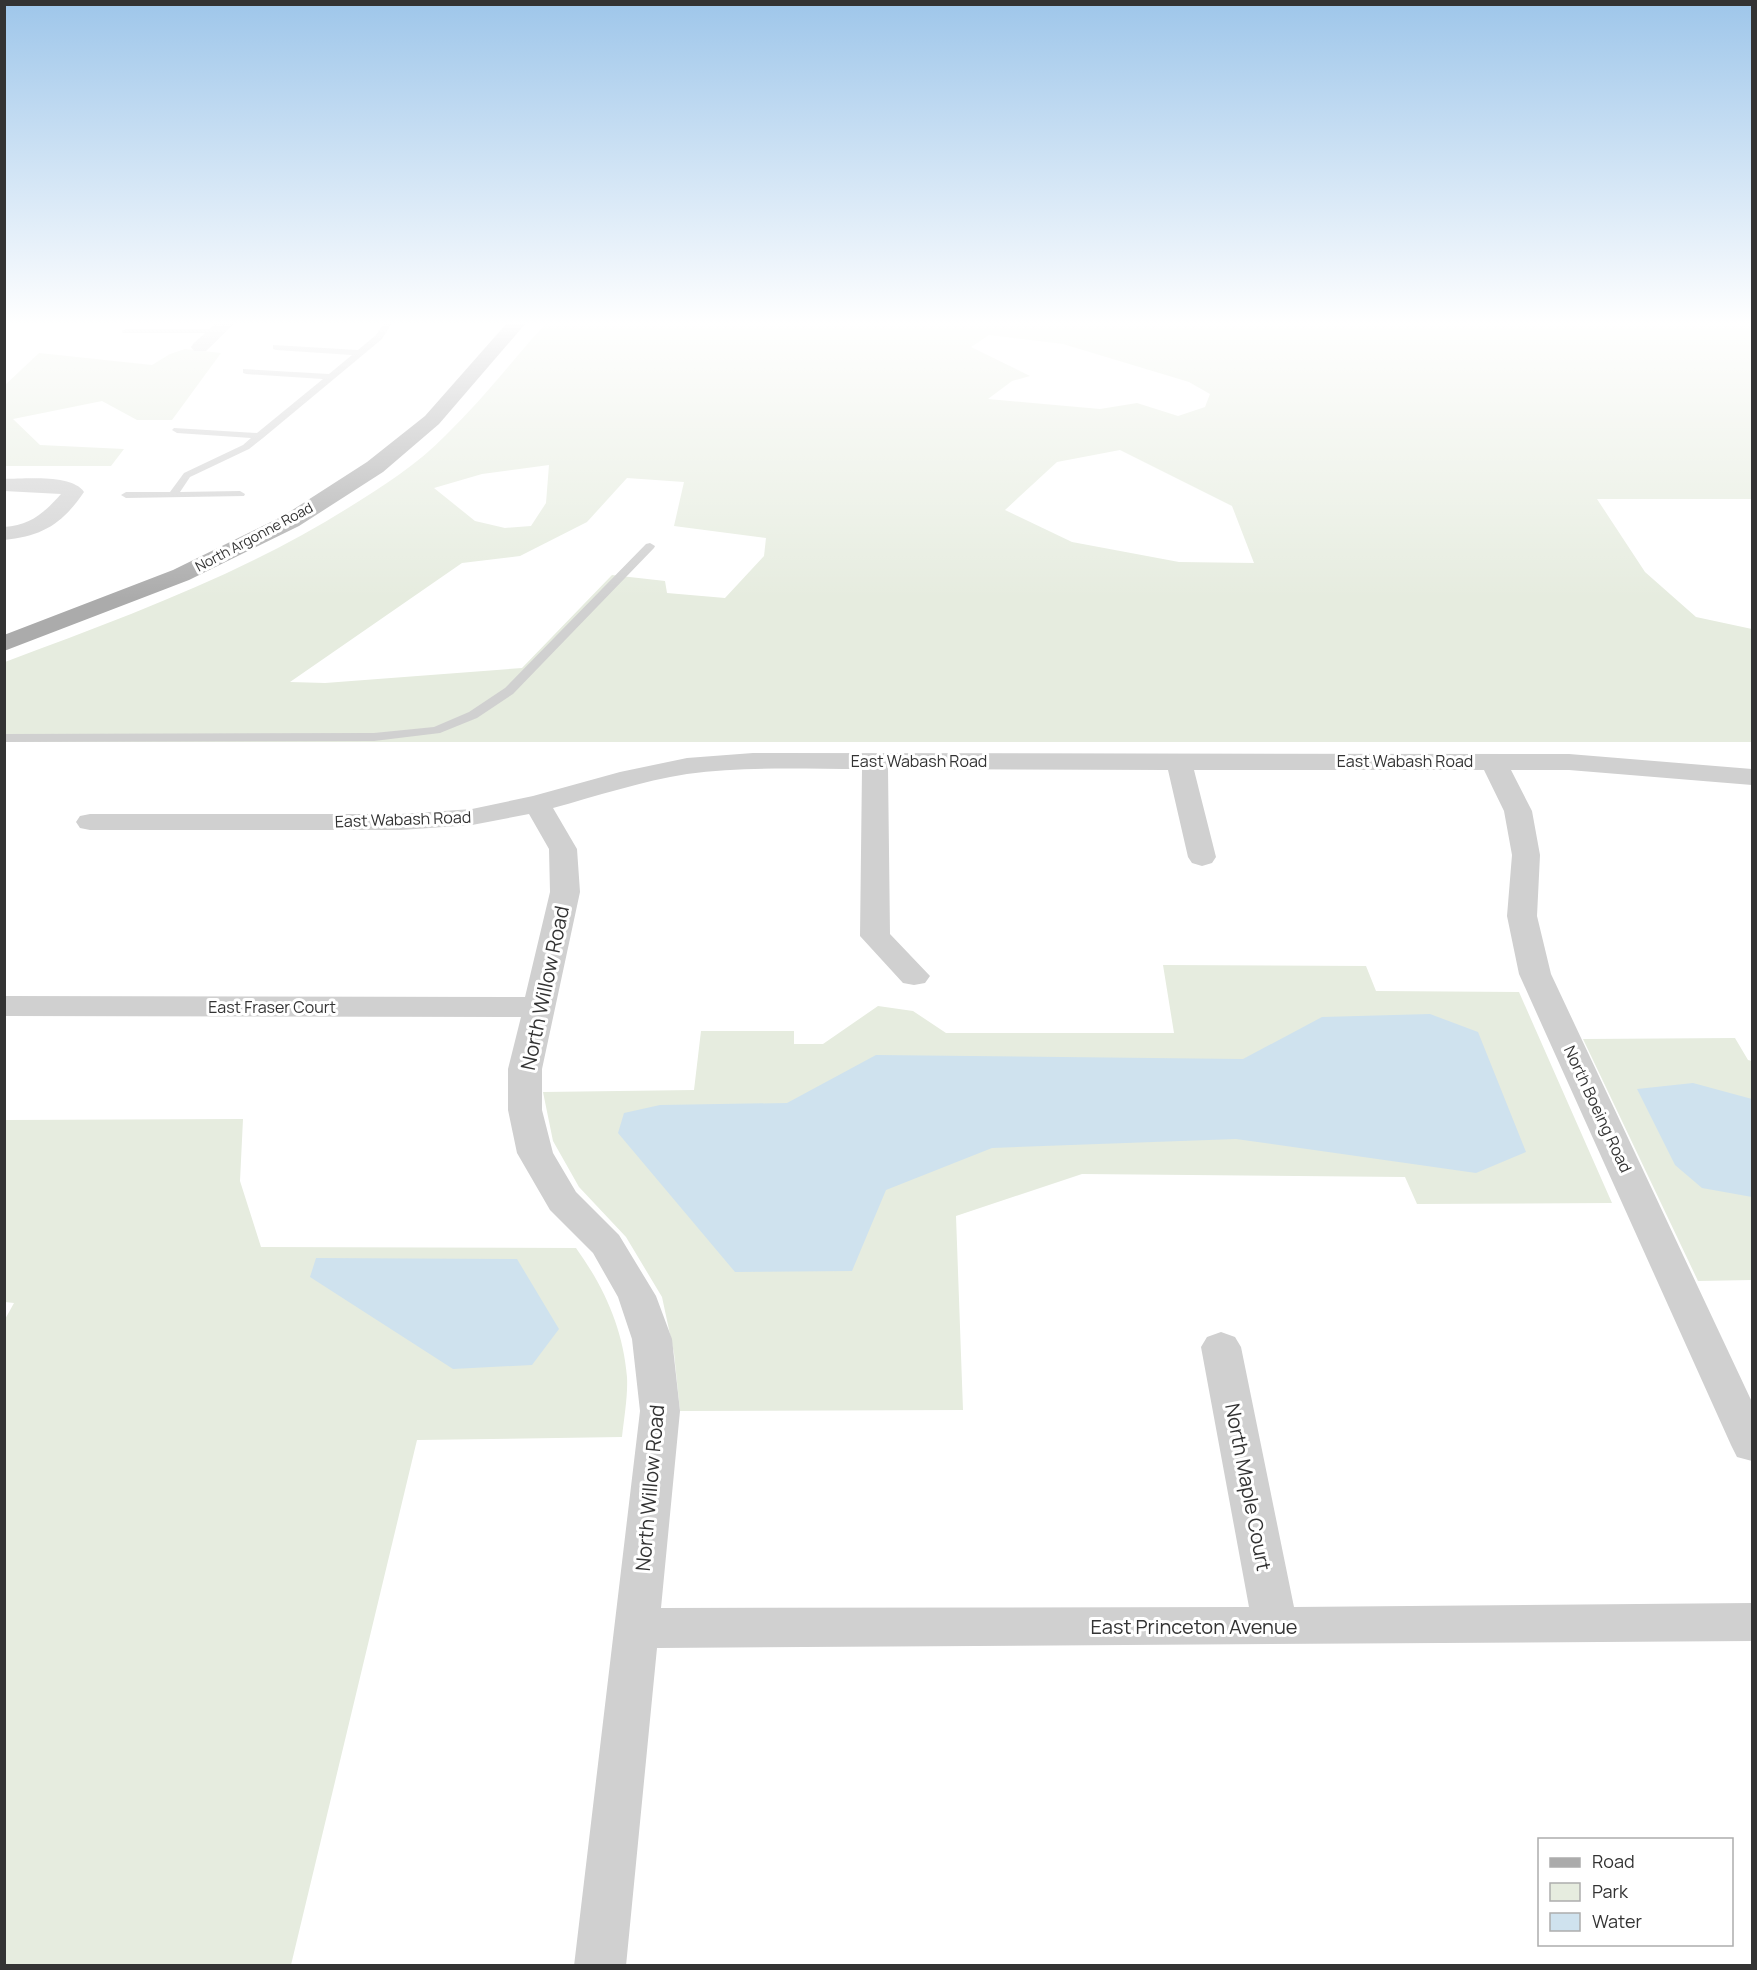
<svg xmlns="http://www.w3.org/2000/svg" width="1757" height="1970" viewBox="0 0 1757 1970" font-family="Manrope,sans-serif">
<rect width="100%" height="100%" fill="#fff"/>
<path fill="#e6ecdf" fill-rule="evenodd" d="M546,323H1752V499H1597L1645,572L1696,617L1752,629V742H5V662C122,618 241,575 348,508C382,487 418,464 446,435C482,400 513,360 546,323ZM989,335L1063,344L1189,382L1210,394L1205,407L1178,416L1137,403L1100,409L988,399L1012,381L1030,376L971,347ZM1120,450L1232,506L1254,563L1179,562L1072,542L1005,510L1057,462ZM549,465L546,503L531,526L505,528L475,521L434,488L482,474ZM627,478L684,482L674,526L766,538L764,556L725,598L667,593L665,581L612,575L522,668L325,683L290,682L462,563L520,556L587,522Z
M185,349L221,353L172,420H137L102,401L13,419L40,445L124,449L111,466H5L4,386L39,353L152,365L170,354Z
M1163,965L1366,966L1376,991L1519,992L1612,1203L1417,1204L1405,1177L1082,1174L956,1216L963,1410L680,1411L674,1353L662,1297L626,1237L579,1187L553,1141L543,1092L694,1090L701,1031H794V1044H823L878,1006L913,1011L946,1033H1174Z
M1735,1038L1748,1060L1752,1061V1280L1698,1281L1583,1039Z
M243,1119L240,1181L261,1247L576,1248C604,1287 623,1328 627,1377C628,1396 624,1418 622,1437L417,1440L291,1965H5L4,1321L14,1303L5,1302V1120Z"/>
<path fill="#cfe2ee" d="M1430,1014L1478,1032L1526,1152L1476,1173L1236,1139L992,1148L886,1190L852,1271L735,1272L618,1133L624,1113L660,1105L787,1103L876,1055L1243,1059L1322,1017Z
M1693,1083L1752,1099V1197L1702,1188L1675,1165L1637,1089Z
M316,1258L517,1259L559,1329L532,1365L453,1369L310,1277Z"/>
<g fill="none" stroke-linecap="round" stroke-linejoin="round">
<path fill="#d0d0d0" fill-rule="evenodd" d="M384,323H392L382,339L263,438L249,449L190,477L180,492L240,491L245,494L244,496L126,498L121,495L126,492H170L184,473L243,445L251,438L177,433L172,430L174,428L257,433L323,379L246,374L243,373V369L329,374L352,355L276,350L273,349V345L358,350L376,335Z
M126,329H220L224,331L220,333H123L122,331Z
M650,543L655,546L654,548L513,694L477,718L440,733L374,741L4,742V734L374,733L434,727L469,712L505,688L646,544Z"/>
<path fill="#d0d0d0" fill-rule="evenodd" d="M216,323H235L206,351H194L191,347L194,343Z
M4,479C25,479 72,474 84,492C62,524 43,536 4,540V527C31,525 44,513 61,494L4,491Z
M753,753L1569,754L1752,769V785L1569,770H1511L1532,811L1540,855L1537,916L1551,974L1752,1402V1461L1737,1457L1731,1445L1519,974L1507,916L1512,855L1504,811L1484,770H1194L1216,857L1212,863L1202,866L1192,863L1188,857L1168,770L888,769L890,934L930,976L925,983L914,985L903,983L860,936L862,769C804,769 744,766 687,774C642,781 597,796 553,808L577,849L580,892L542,1069V1110L553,1153L576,1192L619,1235L656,1296L672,1339L680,1411L661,1608L1249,1607L1201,1347L1207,1337L1221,1332L1235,1337L1241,1347L1294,1607L1752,1603V1641L657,1648L626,1966H574L640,1411L632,1339L618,1297L593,1253L550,1210L517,1153L508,1110V1069L521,1017L4,1016V996L525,997L550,892L549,849L529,814L472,825L401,830H90L80,828L76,822L80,816L90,814H401L472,809L533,796L620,772L687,758Z"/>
<path fill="#ababab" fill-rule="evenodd" d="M507,323H526L439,424L383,472L299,526L189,580L4,651V635L173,570L283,516L367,462L425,416Z"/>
</g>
<linearGradient id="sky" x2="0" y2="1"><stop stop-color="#9ec6ea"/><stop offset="0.54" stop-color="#fff"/><stop offset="1" stop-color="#fff" stop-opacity="0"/></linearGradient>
<rect width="1757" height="599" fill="url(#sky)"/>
<g text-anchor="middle" stroke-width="6" stroke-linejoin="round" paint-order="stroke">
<g font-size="14" fill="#333" stroke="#fff">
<text transform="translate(254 537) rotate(-28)" y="5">North Argonne Road</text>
</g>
<g font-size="16" fill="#333" stroke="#fff">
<text x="919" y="767">East Wabash Road</text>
<text x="1405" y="767">East Wabash Road</text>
<text transform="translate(403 819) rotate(-2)" y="6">East Wabash Road</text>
<text x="272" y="1013">East Fraser Court</text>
<text transform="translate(1598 1109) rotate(65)" y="6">North Boeing Road</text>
</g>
<g font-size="20" fill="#333" stroke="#fff">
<text transform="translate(545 988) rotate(-78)" y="7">North Willow Road</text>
<text transform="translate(1248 1487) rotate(79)" y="7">North Maple Court</text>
<text transform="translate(650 1488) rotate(-85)" y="7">North Willow Road</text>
<text x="1194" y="1634">East Princeton Avenue</text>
</g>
</g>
<rect width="1757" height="1970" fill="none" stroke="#333333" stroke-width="12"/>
<rect x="1538" y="1838" width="195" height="108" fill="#ffffff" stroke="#adadad" stroke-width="1.5"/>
<rect x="1550" y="1858" width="30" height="9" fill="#ababab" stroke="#adadad" stroke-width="1.5"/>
<text x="1592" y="1868" font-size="18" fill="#333333">Road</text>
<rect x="1550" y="1883" width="30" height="18" fill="#e6ecdf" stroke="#adadad" stroke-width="1.5"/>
<text x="1592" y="1898" font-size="18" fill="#333333">Park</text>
<rect x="1550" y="1913" width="30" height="18" fill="#cfe2ee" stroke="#adadad" stroke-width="1.5"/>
<text x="1592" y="1928" font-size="18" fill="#333333">Water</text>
</svg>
